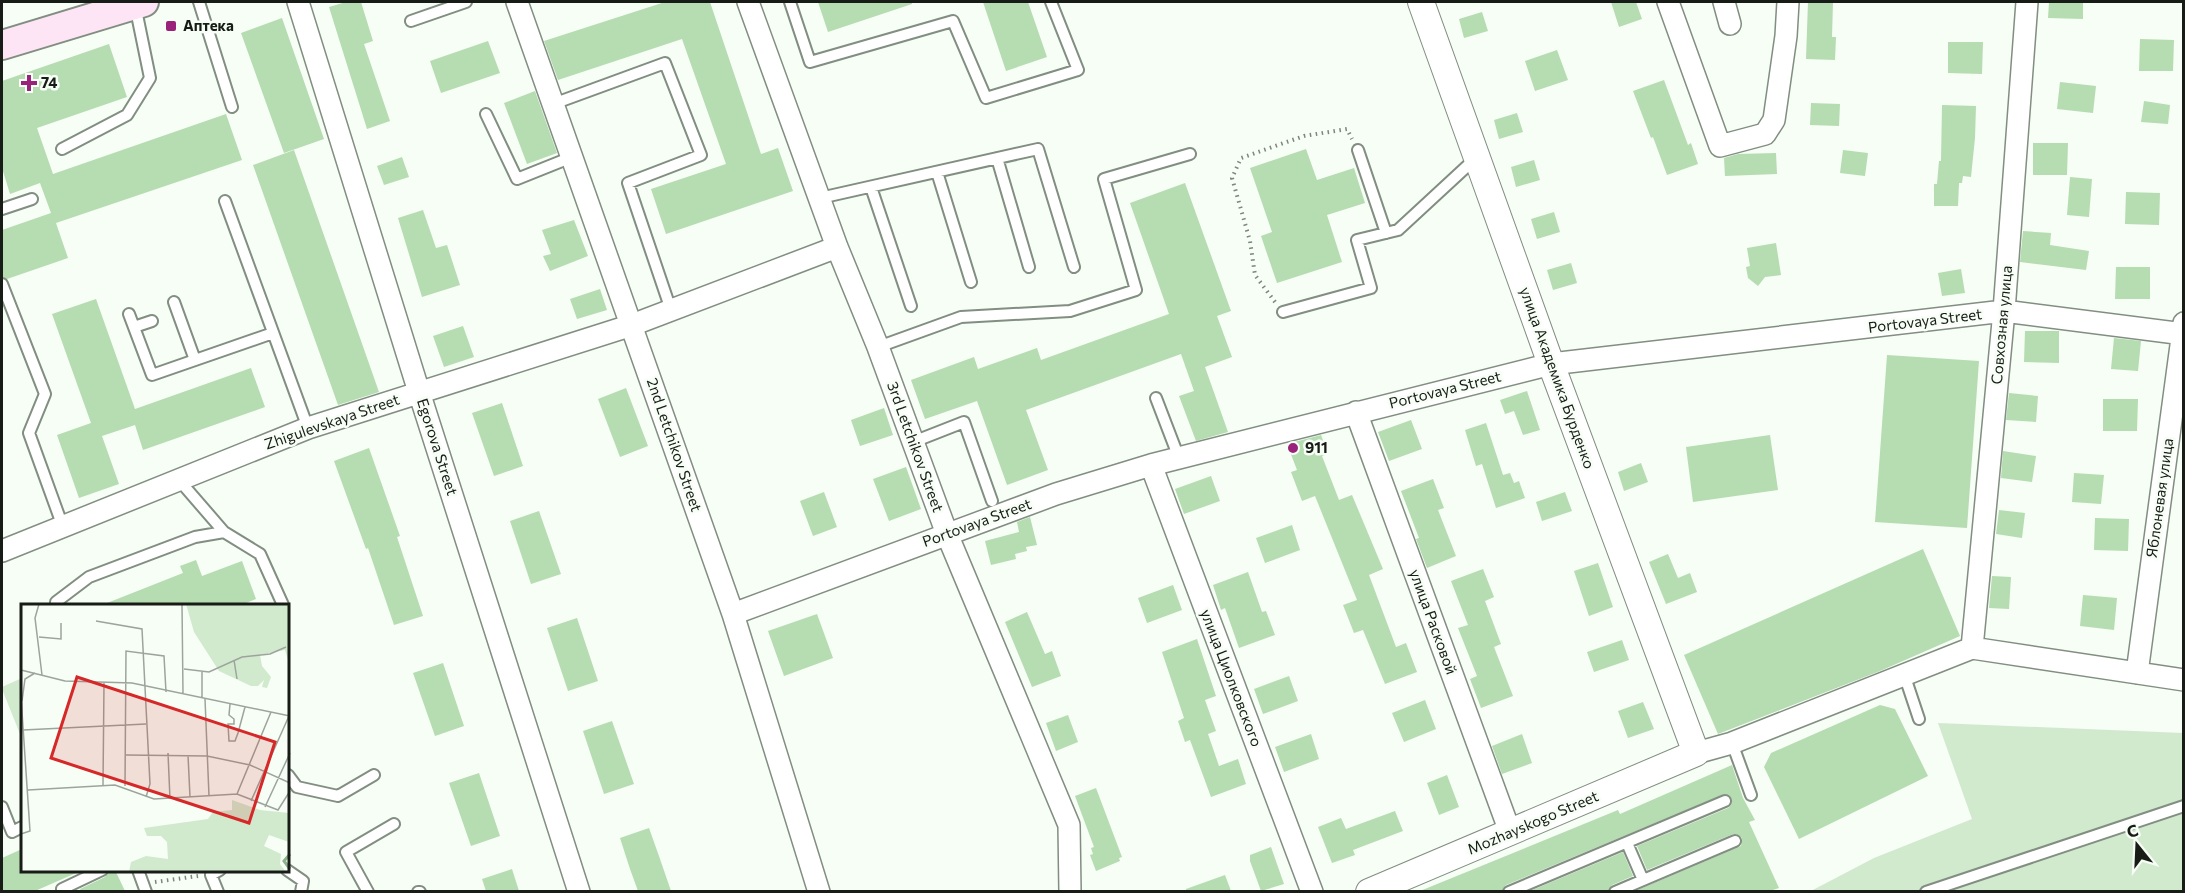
<svg xmlns="http://www.w3.org/2000/svg" width="2185" height="893" viewBox="0 0 2185 893" font-family="Commissioner,sans-serif">
<rect width="100%" height="100%" fill="#f6fef5"/>
<path fill="#d1eace" d="M22,678V739L2,689V687Z
M1938,723L2183,733V891L1809,892L1874,858L1972,819Z"/>
<path fill="#b6dcb1" d="M346,2H361L373,41L364,44L390,121L367,129L329,7Z
M665,2H710L761,154L778,148L793,191L666,234L651,189L726,164L682,39L558,80L544,41Z
M818,2H912V4L828,32Z
M983,2H1028L1047,57L1006,71Z
M1611,2H1636L1642,19L1619,27Z
M1808,2H1833L1832,37H1836L1835,60L1806,59Z
M2049,2H2083V19L2048,18Z
M1482,12L1488,31L1464,38L1459,19Z
M282,18L324,139L284,153L241,33Z
M2140,39L2174,40L2173,71H2139Z
M488,41L500,73L441,93L430,61Z
M1948,42H1983L1982,74L1948,73Z
M109,44L127,97L37,128L53,174L226,114L242,160L56,223L68,258L7,279L2,277V230L51,213L40,183L10,194L2,168V81Z
M1557,50L1568,80L1535,91L1525,61Z
M1664,80L1688,145L1691,143L1698,164L1667,175L1653,137L1651,138L1633,91Z
M2060,82L2096,86L2093,113L2057,109Z
M535,91L557,153L527,164L504,103Z
M2144,101L2170,105L2168,124L2141,122Z
M1811,103L1840,104L1839,126L1810,125Z
M1942,105L1976,106L1975,138L1971,177L1963,176L1962,183H1959L1958,206H1934V184H1937L1939,161H1941Z
M1517,113L1523,132L1499,139L1494,120Z
M2033,143H2068L2067,175H2033Z
M1306,149L1317,180L1354,168L1365,203L1327,215L1342,262L1277,283L1261,236L1272,232L1250,168Z
M294,150L379,392L338,405L253,165Z
M1843,150L1868,153L1865,176L1840,173Z
M1776,153L1777,174L1725,176L1724,158L1738,154Z
M402,157L409,177L384,185L377,166Z
M1534,160L1540,180L1516,187L1511,167Z
M2070,177L2092,179L2089,217L2067,215Z
M1185,183L1231,311L1217,316L1232,357L1205,367L1228,432L1196,441L1179,396L1194,391L1181,354L1026,410L1048,470L1007,485L977,401L925,419L911,380L974,357L978,369L1037,348L1041,360L1169,314L1130,203Z
M2126,192L2160,193L2159,225L2125,224Z
M423,210L436,248L447,245L460,285L422,297L398,218Z
M1554,212L1560,232L1537,239L1531,219Z
M574,220L588,256L550,271L543,256L551,254L542,230Z
M2023,231L2051,233L2050,245L2089,251L2086,270L2020,262Z
M1776,243L1781,275L1765,277L1758,286L1748,278L1746,267L1750,266L1747,248Z
M1571,263L1577,283L1553,290L1547,270Z
M2116,267H2150V299H2115Z
M1961,269L1965,293L1942,296L1938,273Z
M600,289L607,310L577,319L570,299Z
M96,299L135,409L251,368L265,407L143,450L135,425L102,436L119,484L79,498L57,435L91,423L52,314Z
M463,326L474,357L444,367L433,336Z
M2025,331H2059V363L2024,362Z
M2114,338L2141,341L2138,371L2111,369Z
M1887,355L1979,361L1967,528L1875,522Z
M626,388L648,446L620,457L598,399Z
M1527,391L1540,430L1523,435L1514,411L1505,414L1500,400Z
M2009,393L2038,396L2036,422L2006,420Z
M2103,399H2138L2137,431H2103Z
M502,403L523,466L494,476L472,413Z
M884,408L893,435L860,446L851,420Z
M1411,420L1422,449L1389,461L1378,432Z
M1486,423L1503,475L1510,473L1514,483L1519,481L1525,498L1496,508L1482,464L1476,466L1465,430Z
M1321,435L1328,454L1322,456L1339,500L1352,495L1383,569L1369,575L1396,647L1406,643L1417,672L1385,684L1363,630L1354,633L1343,605L1357,600L1315,496L1302,501L1291,472L1297,470L1287,444Z
M1770,435L1778,490L1693,502L1686,447Z
M369,448L400,536L397,537L423,616L394,625L368,548L366,549L334,461Z
M2003,451L2036,456L2032,482L2001,478Z
M1641,463L1648,482L1624,491L1618,472Z
M906,467L921,509L889,521L873,479Z
M2074,473L2104,475L2101,504L2072,502Z
M1211,476L1220,501L1184,514L1175,489Z
M1433,479L1444,508L1438,510L1456,556L1427,568L1416,539L1419,538L1401,491Z
M824,492L837,527L813,536L800,501Z
M1565,492L1572,511L1542,521L1536,502Z
M1999,510L2025,513L2022,538L1996,534Z
M539,511L561,574L531,584L510,521Z
M1030,517L1037,545L1026,547L1027,551L1015,554L1016,559L991,565L985,541L1019,532L1017,522Z
M2095,518L2129,519L2128,551L2094,550Z
M1292,525L1300,550L1265,563L1256,538Z
M1923,549L1960,636L1880,671L1718,734L1684,655Z
M1668,554L1678,578L1690,573L1697,592L1666,604L1649,562Z
M196,560L202,576L242,561L256,599L241,605H102L183,573L180,566Z
M1598,563L1613,607L1589,616L1574,571Z
M1483,569L1494,597L1485,601L1501,644L1494,647L1513,696L1481,708L1470,679L1477,676L1458,628L1468,625L1451,581Z
M1248,572L1262,612L1266,611L1275,635L1239,648L1225,608L1221,610L1213,585Z
M1992,576L2011,577L2009,609L1989,608Z
M1173,585L1182,610L1147,623L1138,598Z
M2083,595L2117,598L2114,630L2080,626Z
M1027,612L1045,654L1052,651L1061,676L1032,687L1005,622Z
M817,614L833,658L784,676L768,631Z
M577,618L598,681L568,691L547,628Z
M1197,639L1216,696L1205,700L1216,731L1208,734L1219,766L1238,759L1246,784L1211,797L1190,740L1185,742L1178,721L1184,718L1162,652Z
M1622,640L1629,660L1594,672L1587,652Z
M443,663L464,726L435,736L413,673Z
M1289,676L1298,701L1263,714L1254,689Z
M1425,700L1436,729L1404,742L1392,713Z
M1643,702L1654,729L1628,738L1618,711Z
M1880,705L1895,709L1928,776L1799,839L1764,767L1771,753Z
M1068,715L1078,742L1056,751L1046,723Z
M612,721L634,784L604,794L583,731Z
M1311,734L1319,759L1284,772L1275,747Z
M1522,734L1532,763L1502,774L1492,746Z
M1732,765L1743,798L1755,820L1749,822L1779,888L1770,891H1635L1741,846L1742,838L1736,834H1733L1647,870L1637,846L1728,808L1731,805L1732,799L1725,794L1506,885L1502,891H1420L1618,810L1620,814Z
M479,773L500,836L471,846L449,783Z
M1447,775L1459,807L1439,815L1427,783Z
M1096,788L1122,857L1119,858L1120,861L1096,871L1090,855L1093,854L1091,848L1094,847L1075,796Z
M1395,811L1403,831L1353,850L1355,855L1332,863L1318,827L1341,818L1346,829Z
M649,828L660,859L671,891H638L630,869L620,838Z
M1271,847L1284,884L1261,891L1250,861V855Z
M22,849V870H83L35,891H2V858Z
M1623,852L1633,876L1612,885L1608,891H1530Z
M512,869L519,891H486L482,879Z
M109,870H115L125,891H81L80,889L105,877Z
M1225,875L1231,891H1186V889Z"/>
<g fill="none" stroke-linecap="round" stroke-linejoin="round">
<g stroke="#828e81" stroke-width="14">
<path id="service" d="M199,2L232,107
M790,2L810,62L953,21L986,98L1078,70L1051,2
M411,21L466,2
M553,104L665,63L701,155L628,183L671,310
M486,114L517,179L572,157
M62,149L127,115L150,78L135,5
M1358,150L1386,233
M997,158L1029,267
M937,172L971,282
M871,187L911,306
M820,198L1038,149L1074,267
M225,201L308,428
M2,209L32,199
M2,284L45,394L29,433L63,527
M174,302L195,360
M1283,312L1371,288L1357,240L1398,230L1477,157
M129,314L152,375L273,333
M134,327L152,321
M878,347L961,317L1070,311L1136,290L1104,179L1190,154
M1156,398L1179,458
M913,442L964,422L992,501
M179,480L224,532L260,554L283,605
M56,605V602L89,577L195,537L224,532
M1904,674L1919,719
M1732,743L1751,795
M288,775L297,787L338,796L374,775
M2,807L12,832L22,827
M1627,843L1643,880
M138,870L146,892
M287,870L303,881L301,892
M63,892L62,889L102,870
M218,892L211,875L220,870
M368,892L346,852L394,824
M418,892H420
M1509,892L1725,801
M1615,892L1735,841
M1926,892L2184,806"/>
</g>
<g stroke="#828e81" stroke-width="24">
<path id="minor" d="M298,2L419,392L579,892
M517,2L733,614L819,892
M748,2L837,247L878,347L947,534L1069,825L1070,892
M1668,2L1720,146L1765,134L1774,120L1786,36L1788,2
M1724,2L1730,24
M1356,412L1510,832
M1151,465L1312,892
M2,551L308,428L632,325L837,247
M733,614L1056,494L1151,465L1551,364L2004,311L2184,334
M1972,648L2004,311L2027,2
M2137,673L2184,323
M1696,753L1732,743L1972,648L2184,680"/>
</g>
<g stroke="#828e81" stroke-width="28">
<path id="tertiary" d="M1369,892L1696,753L1551,364L1421,2"/>
</g>
<g stroke="#828e81" stroke-width="32">
<path id="secondary" d="M2,45L144,2"/>
</g>
<path stroke="#7f857e" stroke-width="4" stroke-dasharray="1.5 4.5" stroke-linecap="butt" d="M1275,302L1255,275L1250,241L1232,178L1241,158L1304,136L1347,129L1352,139
M155,882L198,876"/>
<use href="#service" stroke="#fff" stroke-width="10"/>
<use href="#minor" stroke="#fff" stroke-width="21"/>
<use href="#tertiary" stroke="#fff" stroke-width="26"/>
<use href="#secondary" stroke="#fee5f5" stroke-width="28"/>
</g>
<g fill="#9b227b" stroke="#f6fef5" stroke-width="2">
<rect x="165" y="20" width="12" height="12" rx="3"/>
<path d="M26 74h6v6h6v6h-6v6h-6v-6h-6v-6h6z"/>
<circle cx="1293" cy="448" r="6"/>
</g>
<g text-anchor="middle" stroke-width="5" stroke-linejoin="round" paint-order="stroke">
<g font-size="15" font-weight="bold" fill="#181c17" stroke="#f6fef5" text-anchor="start">
<text x="183" y="31">Аптека</text>
<text x="41" y="88">74</text>
<text x="1305" y="453">911</text>
</g>
<g font-size="15" fill="#181c17" stroke="#f6fef5">
<text transform="translate(1925 321) rotate(-7)" y="5">Portovaya Street</text>
<text transform="translate(2002 325) rotate(-85)" y="5">Совхозная улица</text>
<text transform="translate(1557 378) rotate(70)" y="5">улица Академика Бурденко</text>
<text transform="translate(1445 390) rotate(-14)" y="5">Portovaya Street</text>
<text transform="translate(332 422) rotate(-19)" y="5">Zhigulevskaya Street</text>
<text transform="translate(674 445) rotate(71)" y="5">2nd Letchikov Street</text>
<text transform="translate(437 447) rotate(72)" y="5">Egorova Street</text>
<text transform="translate(915 447) rotate(70)" y="5">3rd Letchikov Street</text>
<text transform="translate(2160 498) rotate(-82)" y="5">Яблоневая улица</text>
<text transform="translate(977 523) rotate(-20)" y="5">Portovaya Street</text>
<text transform="translate(1433 622) rotate(70)" y="5">улица Расковой</text>
<text transform="translate(1231 678) rotate(69)" y="5">улица Циолковского</text>
<text transform="translate(1533 823) rotate(-23)" y="5">Mozhayskogo Street</text>
</g>
</g>
<g transform="translate(21 604)">
<rect width="268" height="268" fill="#f6fef5"/>
<path d="M165,0H268V59L264,46L239,51L241,62L250,73L246,84L241,83L243,76L237,82H230L198,67L173,28ZM211,196L239,206L268,209V238L248,231L243,242L260,250L259,260L265,268H108L110,258L125,252L147,255L146,238L140,232H126L123,224L187,215L192,208L211,206Z" fill="#d1eace"/>
<path fill="none" stroke="#8cb188" stroke-width="3" d="M269,250L263,257L269,265"/>
<path fill="none" stroke="#9da49c" stroke-width="1.5" d="M18,0L14,14L21,71M161,0L162,90M75,17L121,25L129,180L125,193M18,33L40,35V19M213,56L216,75M163,65L188,68L221,53L249,50L265,43M0,66L44,77L111,79L269,112M0,93L9,227L0,230M181,93V68M184,95L188,192M1,97L4,75L14,69M209,100L208,111L213,115V120H207L208,137H214L217,129L224,103M2,126L125,120M147,149L149,195M105,151L186,152L229,161L269,179M167,151L169,193M82,181L83,79M104,182L105,47L143,52L145,88M7,186L94,181L133,195L216,190L257,206L269,187M216,190L250,108M230,197L268,112M244,203L269,149"/>
<path fill="#d62828" fill-opacity="0.15" stroke="#d62828" stroke-width="3" d="M56,73L254,138L228,219L30,154Z"/>
<rect width="268" height="268" fill="none" stroke="#181c17" stroke-width="3"/>
</g>
<rect width="2185" height="893" fill="none" stroke="#181c17" stroke-width="6"/>
<g transform="translate(2137 845) rotate(342)" stroke="#f6fef5" stroke-width="4.5" paint-order="stroke">
<path d="M0-4.5L10 22L0 15L-10 22Z" fill="#181c17"/>
<text y="-9" font-size="16" font-weight="bold" text-anchor="middle" fill="#181c17">С</text>
</g>
</svg>
